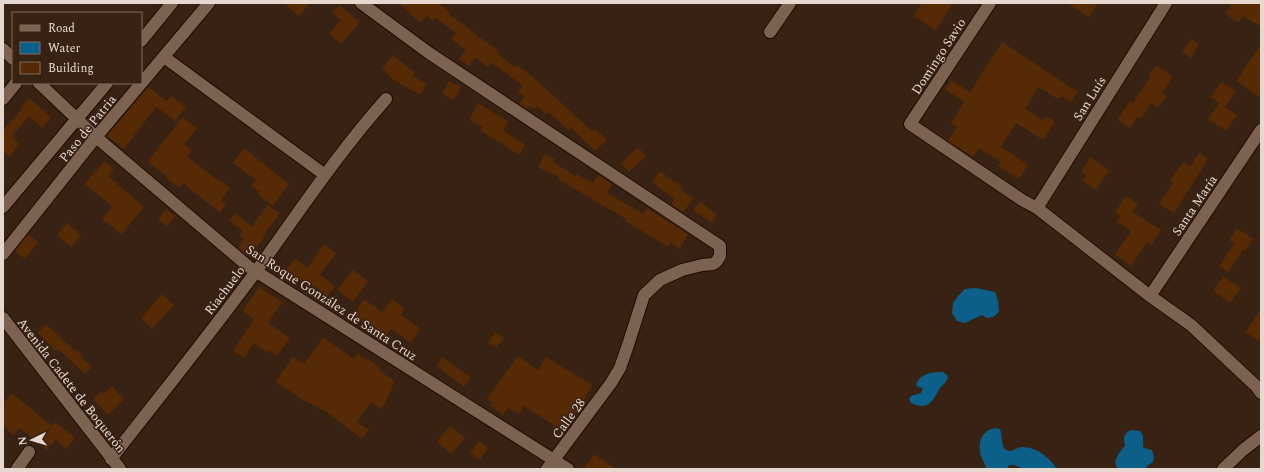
<svg xmlns="http://www.w3.org/2000/svg" width="1264" height="472" viewBox="0 0 1264 472" font-family="Spectral,serif">
<rect width="100%" height="100%" fill="#382213"/>
<path fill="#0b5f89" d="M976,288L995,292L998,301L999,312L993,317L987,318L982,315L965,323L957,321L952,313L953,303L958,296L965,289Z
M938,372H943L947,375L948,378C946,382 943,385 940,388C932,402 928,411 911,403L909,399L911,396L921,393L923,388L918,387L916,385C920,375 927,373 938,372Z
M995,428L1000,429C1003,436 1000,445 1006,450C1011,453 1016,448 1021,447C1036,446 1050,458 1057,469H1024L1014,465H1009L1008,469H986C985,462 980,457 980,450C978,439 985,429 995,428Z
M1131,430L1140,431L1143,435V447L1147,449L1152,450L1154,457L1153,462L1147,466L1146,469H1118C1111,461 1120,452 1125,446C1123,439 1124,433 1131,430Z"/>
<path fill="#552a05" d="M284,3H310L299,16Z
M399,3H439L450,13L449,14L499,52L498,54L515,67L517,65L535,79L591,130L593,131L596,129L607,140L595,151L571,128L569,130L548,112L546,114L537,106L534,109L530,106L527,109L519,104L525,97L518,92L523,86L492,63L488,67L475,57L469,66L459,59L466,50L451,39L456,33L435,17L432,21L427,16L420,23Z
M922,3H953L936,30L914,16Z
M1067,3H1098L1089,17Z
M1232,3H1261V27L1243,16L1239,23L1225,14Z
M339,5L360,22L341,44L329,34L341,20L332,13Z
M1191,39L1199,44L1191,58L1182,52Z
M1002,42L1078,92L1071,102L1061,96L1058,99L1038,87L1025,109L1043,120L1046,116L1055,122L1043,140L1016,123L1001,147L1028,165L1019,179L998,166L1001,162L979,148L973,157L948,141L957,127L951,123L964,102L945,89L951,80L970,92Z
M1261,44V98L1236,81Z
M393,55L415,73L413,76L427,84L420,95L394,80L382,69Z
M1156,65L1173,77L1162,93L1167,96L1158,108L1151,103L1141,119L1137,117L1130,128L1117,120L1130,101L1133,103L1151,76L1149,74Z
M449,81L461,87L454,100L442,94Z
M1221,82L1236,91L1225,107L1237,115L1226,131L1208,119L1219,103L1222,105L1211,97Z
M148,87L167,101L171,96L186,107L175,121L156,107L124,149L107,136Z
M29,98L51,117L42,128L29,116L12,136L20,144L9,157L3,151V128L4,129L22,109L20,108Z
M478,103L508,121L503,130L525,145L519,155L480,130L483,127L469,120Z
M182,117L197,128L184,144L192,150L187,156L220,182L221,181L230,188L221,200L226,204L220,213L183,183L179,188L167,179L168,177L148,162Z
M638,147L646,156L629,172L621,163Z
M244,148L289,184L273,206L258,194L260,192L251,186L256,180L233,163Z
M1199,153L1208,159L1174,213L1159,204L1173,183L1170,181L1183,162L1190,167Z
M544,154L555,159L553,162L576,176L577,174L593,183L598,175L612,184L607,193L644,214L647,208L688,234L680,249L671,243L668,247L657,240L625,221L626,219L558,179L559,177L538,167Z
M1090,157L1109,170L1096,190L1083,181L1086,175L1081,172Z
M104,161L114,169L108,176L144,207L122,234L102,219L112,206L85,184Z
M660,171L683,188L681,190L693,199L683,212L671,204L674,199L652,182Z
M1126,196L1138,204L1133,212L1161,230L1151,245L1147,242L1131,266L1115,255L1131,231L1117,222L1121,216L1115,212Z
M700,201L717,215L711,223L693,210Z
M268,205L280,213L264,235L265,236L249,257L238,248L244,239L240,235L243,231L229,220L235,213L252,226Z
M166,209L175,216L167,226L158,219Z
M67,223L81,235L71,247L57,235Z
M1237,228L1253,239L1245,251L1243,250L1228,272L1219,266L1234,244L1229,240Z
M28,234L38,242L25,259L15,251Z
M324,244L336,253L320,275L335,286L328,296L306,280L304,283L286,270L295,258L308,268Z
M353,270L368,281L353,302L337,290Z
M1223,276L1241,288L1230,303L1213,291Z
M259,287L282,302L268,323L290,338L277,356L269,351L268,353L254,343L244,358L233,351L254,319L243,311Z
M162,294L174,305L152,329L141,318Z
M364,299L382,312L392,299L405,309L401,315L420,328L411,343L391,329L386,336L368,322L366,325L353,315Z
M1261,309V343L1245,332Z
M46,324L75,351L76,350L83,356L82,358L92,367L85,374L58,349L56,351L38,333Z
M495,332L504,338L496,348L488,342Z
M323,337L354,359L358,354L367,360L368,359L381,368L379,370L395,382L390,389L392,390L387,397L389,398L381,409L371,402L357,422L369,430L362,439L325,411L303,400L276,382L293,356L304,364Z
M518,356L538,370L546,357L592,385L572,421L573,422L565,432L524,406L519,414L508,408L503,415L490,405L492,402L487,399Z
M442,357L471,377L464,387L437,366Z
M112,386L124,399L108,415L93,399L101,392L103,394Z
M12,393L48,423L52,426L55,422L75,437L66,449L56,440L47,450L20,428L13,435L3,426V403Z
M450,426L465,438L451,454L437,441Z
M479,441L488,448L480,460L470,453Z
M594,454L616,469H584Z"/>
<g fill="none" stroke-linecap="round" stroke-linejoin="round">
<g stroke="#1f0b01" stroke-width="14">
<path id="street" d="M361,3L429,53L720,246V256L717,261L713,264L702,265L682,270L660,280L644,295L628,345L620,368L611,383L547,469
M990,3L910,124L1022,200L1037,208L1150,296L1191,325L1256,386L1261,393
M770,32L790,3
M141,41L172,3
M3,49L13,59
M164,57L325,175
M39,83L96,137L249,267L568,469
M3,99L16,83
M3,207L107,83
M1037,208L1166,3
M3,254L96,137L209,3
M1150,296L1261,130
M111,459C160,396 210,334 257,270C299,212 338,153 386,99
M17,469L29,452
M1223,469L1243,450L1261,436"/>
</g>
<g stroke="#1f0b01" stroke-width="14">
<path id="secondary" d="M3,318L120,469"/>
</g>
<use href="#street" stroke="#7b6251" stroke-width="12"/>
<use href="#secondary" stroke="#7b6251" stroke-width="12"/>
</g>
<g text-anchor="middle" stroke-width="3" stroke-linejoin="round" paint-order="stroke">
<g font-size="13" fill="#e7d8cf" stroke="#382213">
<text transform="translate(938 56) rotate(-57)" y="5">Domingo Savio</text>
<text transform="translate(1089 98) rotate(-58)" y="5">San Luís</text>
<text transform="translate(87 128) rotate(-51)" y="5">Paso de Patria</text>
<text transform="translate(1194 205) rotate(-56)" y="5">Santa María</text>
<text transform="translate(224 290) rotate(-53)" y="5">Riachuelo</text>
<text transform="translate(332 302) rotate(33)" y="5">San Roque González de Santa Cruz</text>
<text transform="translate(72 385) rotate(52)" y="5">Avenida Cadete de Boquerón</text>
<text transform="translate(568 418) rotate(-54)" y="5">Calle 28</text>
</g>
</g>
<rect width="1264" height="472" fill="none" stroke="#e7d8cf" stroke-width="8"/>
<rect x="12" y="12" width="130" height="72" fill="#382213" stroke="#7e6b5e"/>
<rect x="20" y="25" width="20" height="6" fill="#7b6251" stroke="#7e6b5e"/>
<text x="48" y="32" font-size="12" fill="#e7d8cf">Road</text>
<rect x="20" y="42" width="20" height="12" fill="#0b5f89" stroke="#7e6b5e"/>
<text x="48" y="52" font-size="12" fill="#e7d8cf">Water</text>
<rect x="20" y="62" width="20" height="12" fill="#552a05" stroke="#7e6b5e"/>
<text x="48" y="72" font-size="12" fill="#e7d8cf">Building</text>
<g transform="translate(32 440) rotate(265)" stroke="#382213" stroke-width="3" paint-order="stroke">
<path d="M0-3L7 15L0 10L-7 15Z" fill="#e7d8cf"/>
<text y="-6" font-size="11" font-weight="bold" text-anchor="middle" fill="#e7d8cf">N</text>
</g>
</svg>
